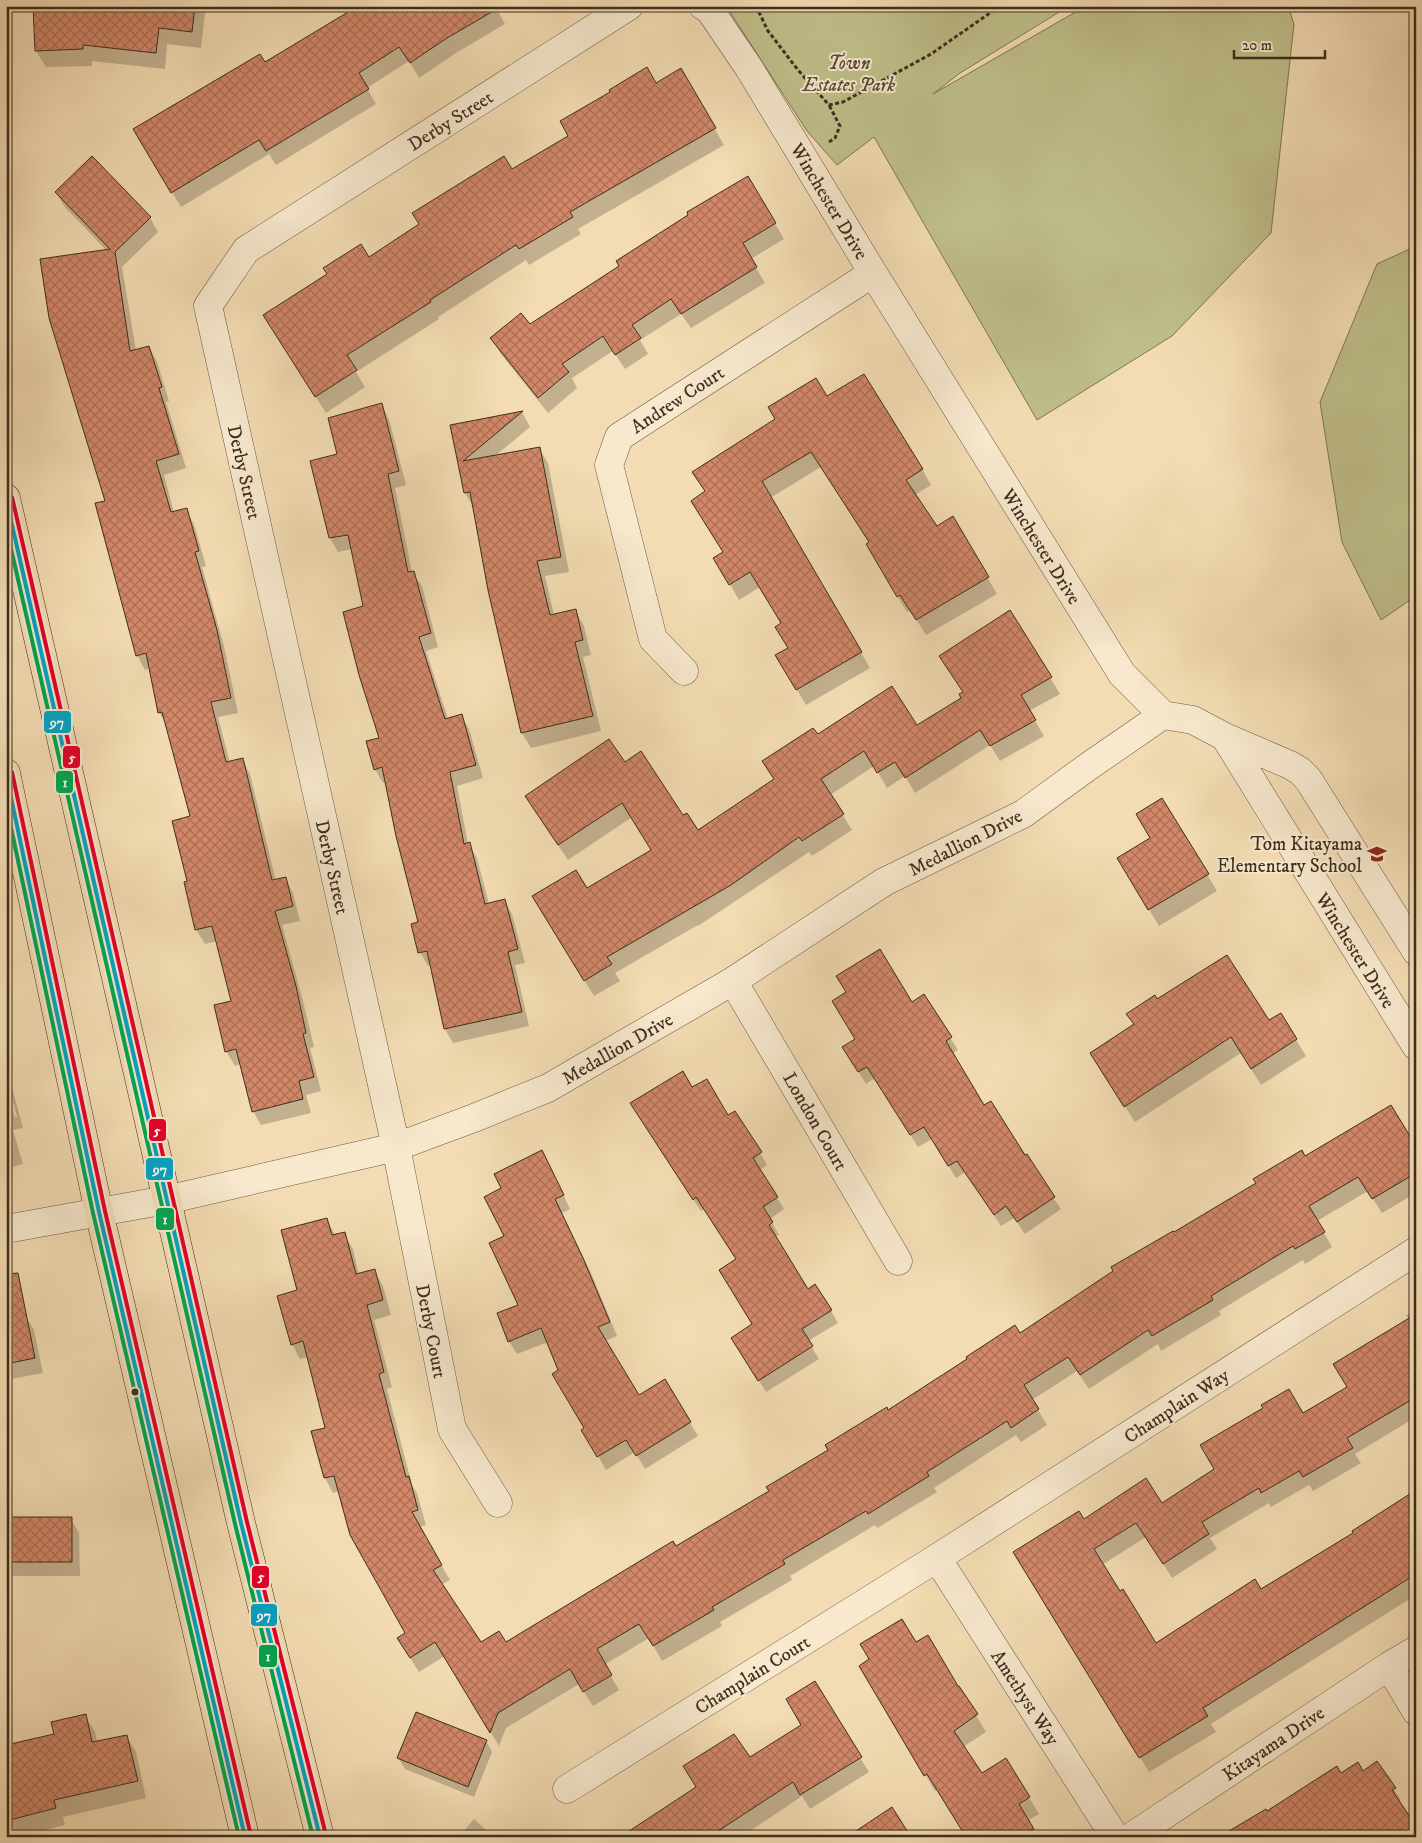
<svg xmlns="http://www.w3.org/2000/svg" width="1422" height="1843" viewBox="0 0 1422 1843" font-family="'IM FELL DW Pica',serif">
<defs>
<pattern id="building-cross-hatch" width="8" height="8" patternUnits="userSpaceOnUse" patternTransform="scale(1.25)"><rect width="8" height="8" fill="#d28769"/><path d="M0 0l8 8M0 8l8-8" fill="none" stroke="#ac6f56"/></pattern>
</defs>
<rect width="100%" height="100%" fill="#f3dcb3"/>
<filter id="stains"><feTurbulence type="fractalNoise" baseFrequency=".004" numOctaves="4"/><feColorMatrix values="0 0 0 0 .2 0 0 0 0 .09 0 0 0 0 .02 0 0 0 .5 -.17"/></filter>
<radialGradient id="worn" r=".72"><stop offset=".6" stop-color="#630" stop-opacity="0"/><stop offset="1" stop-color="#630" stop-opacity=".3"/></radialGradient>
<path fill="#bfbf8a" stroke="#7e7654" d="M726,6H1069L960,73L933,94L1086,6H1288L1294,24L1271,233L1172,336L1037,420L874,137L837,165L807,131Z
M1416,246V596L1381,620L1342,542L1320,402L1377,264Z"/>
<path fill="#0003" d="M35,6H206L201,48L167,44L165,69L92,61V66L46,67L36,51Z
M343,6H495L505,24L456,53L419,78L409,61L367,88L376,104L276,165L269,154L181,207L135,130L265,64L348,14Z
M680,70L724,145L578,229L581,234L529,265L526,260L438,317L439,319L356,372L365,387L326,413L274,331L369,258L511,171Z
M748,177L784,239L751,259L765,283L691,328L681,314L640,340L648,354L625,369L613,351L572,378L577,388L548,413L501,354L492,339L530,326L621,266Z
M56,192L150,218L158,232L122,267L136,351L149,347L157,362L169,401L166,402L186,468L164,475L174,513L186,510L194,524L206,566L202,567L224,646L238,713L218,717L230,763L242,759L250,774L276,881L285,878L293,893L300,921L282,925L303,1001L314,1047L310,1048L321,1091L306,1095L311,1113L261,1125L253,1111L241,1064L235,1066L226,1051L233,1002L217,941L205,944L196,930L191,817L167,726L159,712L150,668L145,670L137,655L106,502L107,251L64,206Z
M826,398L922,469L931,485L915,495L936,528L953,518L997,594L926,635L910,610L907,612L876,561L870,543L821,467L770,498L870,668L806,705L777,656L789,649L782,624L760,587L739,600L715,558L724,553L706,492L694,472Z
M381,405L389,419L406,485L395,488L412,572L422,586L438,647L426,651L448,719L461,716L469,729L483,778L457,786L468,844L477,858L489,904L504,900L512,914L525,963L515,965L529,1026L453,1043L445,1029L431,965L428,966L420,952V923L386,782L383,783L375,769L380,738L364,607L352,549L338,552L330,538L312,462L339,455Z
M522,412L530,427L495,456L539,448L548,463L569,572L545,576L554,615L575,610L584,626L591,655L583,657L601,731L531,748L522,733L489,590L474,508L465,493L452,426Z
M1010,612L1060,694L1029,711L1044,736L1000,761L990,745L915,793L905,776L887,788L874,766L830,795L852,830L812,856L809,852L698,926V925L615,973L620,981L594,996L543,912L586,890L653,851L632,817L568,860L536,812L624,764L683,817L697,832L775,780L817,736L917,727L963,698L964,693Z
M1162,800L1217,891L1159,926L1128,875L1152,839Z
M924,996L958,1050L952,1054L984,1106L1025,1157L1061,1209L1025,1234L1014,1218L1001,1226L965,1172L956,1178L932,1139L918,1147L875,1078L866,1084L851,1060L912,1004Z
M1157,1001L1268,1022L1280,1014L1306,1056L1261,1085L1241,1053L1135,1122L1101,1070L1135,1025L1128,1014Z
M6,1066L23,1128L13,1130L23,1164L6,1169V1086L15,1117H17L6,1077Z
M692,1089L728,1117L760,1153L767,1165L760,1170L784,1209L770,1219L779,1235L775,1237L807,1291L831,1311L838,1323L808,1341L819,1359L766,1392L740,1350L753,1325L737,1260L704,1209L701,1211L638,1115Z
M1416,1149V1193L1382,1213L1368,1191L1317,1221L1332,1247L1305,1264L1303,1260L1219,1311L1221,1315L1161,1351L1158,1344L1089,1389L1077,1371L1032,1400L1047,1425L1021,1442L1016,1435L934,1488L937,1492L877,1528L875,1525L790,1576L792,1580L720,1622L722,1626L662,1661L649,1638L604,1665L619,1690L593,1706L579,1684L506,1728L499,1746L445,1656L419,1672L407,1653V1633L339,1491L333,1493L325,1478L313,1432L326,1429L308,1357L300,1359L292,1344L298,1291L327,1220L335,1235L344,1234L353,1249L359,1275L374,1271L383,1286L391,1315L374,1320L392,1387L387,1389L412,1485L417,1493L426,1525L419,1527L450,1580L441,1585L480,1644H505L676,1548L770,1492L888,1412L1019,1334L1173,1234L1305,1158Z
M549,1165L570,1209L562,1213L591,1273L617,1336L605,1341L638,1397L664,1381L698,1436L645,1469L635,1452L606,1470L583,1430L585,1429L548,1342L517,1354L509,1341L520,1305L505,1237Z
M1416,1310V1417L1355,1454L1361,1463L1313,1491L1309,1485L1271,1507L1269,1503L1210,1538L1217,1549L1172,1578L1146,1537L1102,1565L1155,1645L1260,1590L1355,1534L1415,1492L1412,1487L1416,1485V1595L1211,1724L1216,1732L1149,1772L1023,1568L1084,1521L1162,1505L1348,1388L1409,1319L1406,1315Z
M25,1315L34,1330L43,1373L6,1380V1319Z
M6,1519H71L79,1533L80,1576H11L6,1567Z
M916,1644L959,1687L986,1732L963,1747L981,1775L1006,1760L1039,1814L1027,1821L1037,1837H966L938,1789L935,1791L861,1666Z
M85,1716L95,1732L97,1742L126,1736L136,1752L146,1798L63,1817L65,1825L18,1837H6V1772L55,1735Z
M486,1741L492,1752L474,1797L405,1769L398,1758Z
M860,1758L869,1772L810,1809L802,1796L741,1837H652L749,1759Z
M1377,1763L1401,1800L1398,1801L1267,1813L1341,1775L1362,1772Z
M474,1819L494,1837H459Z"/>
<path fill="url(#building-cross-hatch)" stroke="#3d2e1e" d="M33,6H195L192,32L159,28L156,53L83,45V49L35,51Z
M358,6H502L447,38L410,63L399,47L359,73L369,89L266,151L259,140L171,193L133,129L260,54L265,62Z
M647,67L656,83L681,68L716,128L570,212L573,217L519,249L516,245L430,300L431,302L347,355L357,370L315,397L263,315L327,274L323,268L361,244L369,257L419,224L412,213L504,156L512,169L568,136L560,121L610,92L609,90Z
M92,156L151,217L115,252L130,351L149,346L162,387L159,388L179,454L156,461L171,512L187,508L199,551L195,552L217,630L231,698L211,702L226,762L243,758L272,880L286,877L293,906L275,911L296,986L306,1033L303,1034L314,1077L299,1081L303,1099L252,1112L236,1049L225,1052L214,1005L231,1001L212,926L195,930L184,882L187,881L172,821L190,816L162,712L158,713L146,653L136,656L95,503L105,501L49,318L40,259L110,249L55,192Z
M748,176L776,223L743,243L757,267L681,314L671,299L632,325L641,338L615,355L603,336L562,364L569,372L538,398L490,338L521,313L530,324L619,266L616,261L688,215L687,212Z
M864,374L923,469L906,480L937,526L953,516L989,577L916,620L900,595L897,597L866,544L869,542L811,452L762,481L862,652L796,690L775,655L788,648L775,627L781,623L750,572L729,585L713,558L723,552L691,501L705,491L692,472L775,419L768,407L816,378L827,396Z
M382,403L399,471L388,474L408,572L414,571L431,633L419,637L445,719L462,714L476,765L450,772L464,844L470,842L485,904L505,899L518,949L508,952L522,1012L444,1029L427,951L418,953L411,924L418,922L396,836L382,767L374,770L366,741L379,738L359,675L343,612L363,606L348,535L329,538L310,461L337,454L328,418Z
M523,411L463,461L540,447L561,557L537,561L550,615L576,609L583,640L575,642L593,716L521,733L488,590L470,492L464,493L450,425Z
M1010,610L1052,677L1021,695L1036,720L990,746L980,730L905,778L895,762L877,773L864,751L821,779L844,814L802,841L799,837L731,885L607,957L612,964L584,981L532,896L576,870L587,888L651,850L622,803L558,845L525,796L609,739L625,762L641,751L683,815L687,813L698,830L774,779L762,761L813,728L818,734L892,686L917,725L961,698L959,694L963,692L939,656Z
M1162,798L1209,874L1148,910L1117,858L1150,838L1136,814Z
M880,949L912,1002L924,994L952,1037L946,1041L984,1105L991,1101L1025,1155L1027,1154L1055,1197L1017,1222L1006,1206L994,1215L957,1161L948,1166L924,1127L910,1135L867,1067L858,1072L842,1047L855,1039L832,1001L846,992L836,976Z
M1227,955L1269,1020L1281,1013L1297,1039L1251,1069L1231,1037L1124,1107L1090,1053L1134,1024L1126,1014L1155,995L1157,999Z
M683,1071L692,1087L707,1079L728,1115L735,1111L762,1152L753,1158L778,1197L763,1207L773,1222L769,1225L808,1289L815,1284L832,1310L802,1329L813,1346L758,1381L731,1338L752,1324L719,1270L736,1259L696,1197L693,1200L630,1103Z
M1391,1105L1416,1146V1173L1372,1199L1358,1177L1309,1206L1325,1232L1295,1249L1293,1246L1211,1296L1213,1300L1152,1336L1148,1330L1080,1375L1068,1357L1024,1385L1039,1409L1011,1428L1007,1421L927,1472L929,1476L868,1514L866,1511L783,1560L785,1564L712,1607L714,1610L653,1646L639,1624L597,1649L612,1675L583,1692L570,1669L498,1713L490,1733L435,1642L410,1658L397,1638L405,1633L350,1535L334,1476L324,1478L311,1431L325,1428L303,1341L291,1345L277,1296L297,1290L281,1230L327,1218L332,1235L345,1232L356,1274L375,1269L383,1300L367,1305L384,1372L379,1374L406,1477L409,1476L418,1510L412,1512L442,1565L433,1570L481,1642L499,1631L506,1642L673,1541L676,1546L769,1491L766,1487L828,1450L825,1445L887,1407L888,1410L967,1359L966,1357L1015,1325L1020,1333L1113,1271L1111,1267L1173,1231L1174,1232L1256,1183L1253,1179L1302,1150L1305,1156Z
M542,1150L564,1195L555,1199L583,1258L610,1322L598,1327L639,1395L665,1379L691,1422L636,1456L626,1440L597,1457L581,1430L584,1428L552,1374L558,1370L541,1328L508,1342L497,1313L518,1305L489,1243L504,1236L484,1197L501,1188L494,1174Z
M18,1273L35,1358L6,1364V1274Z
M1416,1314V1397L1347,1438L1353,1448L1303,1477L1299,1471L1261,1493L1259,1488L1202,1522L1209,1534L1163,1564L1136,1523L1094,1549L1120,1591L1123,1589L1156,1643L1255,1579L1261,1589L1353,1533L1352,1531L1416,1490V1574L1203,1708L1208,1716L1139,1758L1013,1552L1079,1511L1084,1519L1146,1478L1162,1503L1214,1469L1200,1445L1263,1408L1261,1405L1289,1389L1303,1413L1347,1387L1333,1364Z
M6,1517H72V1562H6Z
M902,1619L916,1642L928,1635L958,1686H959L978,1714L954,1731L982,1773L1006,1758L1030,1797L1019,1804L1034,1829L1021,1837H966L927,1774L924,1776L859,1666L869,1659L860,1644Z
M815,1681L862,1757L800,1795L793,1782L709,1837H620L696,1787L683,1766L734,1734L750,1757L801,1725L786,1699Z
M416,1712L487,1740L468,1787L397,1758Z
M86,1714L92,1742L127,1735L138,1781L54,1800L56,1808L6,1821V1745L54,1734L51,1722Z
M1377,1761L1396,1788L1392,1790L1416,1826V1837H1219L1266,1809L1267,1811L1337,1766L1341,1773L1358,1762L1363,1771Z
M892,1807L911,1837H847Z"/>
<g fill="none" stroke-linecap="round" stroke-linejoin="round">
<g stroke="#6a5a43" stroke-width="29">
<path id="minor" d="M703,6L709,9L749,68L873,273L1122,674L1163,715L1193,720L1225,737L1416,1046
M684,671L653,639L609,465L619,437L873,273
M1225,737L1290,765L1300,771L1308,779L1416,951
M733,981L898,1261
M6,1229L166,1200L396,1147L474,1118L548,1088L733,981L884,882L1023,814L1089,766L1163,715
M498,1503L452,1429L396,1147L208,306L246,250L629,6
M937,1558L1115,1837
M1389,1666L1416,1711
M567,1789L937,1558L1416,1251
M1131,1837L1389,1666L1416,1650"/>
</g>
<g stroke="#3d2e1e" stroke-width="29">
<path id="major" d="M6,498L241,1523L320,1837
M6,773L99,1212L245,1837"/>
</g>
<path stroke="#3d2e1e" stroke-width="3" stroke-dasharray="4 2.5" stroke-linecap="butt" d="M756,6L768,31L798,70L829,105L843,102L931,54L1000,6
M829,142L835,138L840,126L829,105"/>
<use href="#minor" stroke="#f7e8ce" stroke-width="28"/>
<use href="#major" stroke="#f3dcb3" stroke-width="28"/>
<g stroke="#f7e8ce" stroke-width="8">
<path id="bus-1" d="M6,499L241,1523L320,1837
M6,774L99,1212L245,1837"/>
</g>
<g stroke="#f7e8ce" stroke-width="8">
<path id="bus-2" d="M6,527L235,1524L313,1837
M6,804L93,1213L239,1837"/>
</g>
<g stroke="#f7e8ce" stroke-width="8">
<path id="bus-3" d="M12,497L247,1522L326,1835
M12,772L105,1211L251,1836"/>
</g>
<use href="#bus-1" stroke="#03a3c5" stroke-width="4"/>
<use href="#bus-2" stroke="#00a651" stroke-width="4"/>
<use href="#bus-3" stroke="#e4002b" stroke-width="4"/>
</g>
<defs>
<g id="school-bare" transform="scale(1.5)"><path d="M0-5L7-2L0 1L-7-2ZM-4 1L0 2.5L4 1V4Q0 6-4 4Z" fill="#8f2418" stroke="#f7e8ce" stroke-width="2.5" paint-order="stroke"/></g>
</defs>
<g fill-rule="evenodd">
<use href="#school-bare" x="1377" y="854"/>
</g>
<circle fill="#3d2e1e" stroke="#f7e8ce" stroke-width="2" cx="135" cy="1392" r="4.5"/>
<g text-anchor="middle" stroke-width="4" stroke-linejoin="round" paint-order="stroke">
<g font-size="19" font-style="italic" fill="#574b34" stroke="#f7e8ce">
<text x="849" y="69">Town<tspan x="849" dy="22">Estates Park</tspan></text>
</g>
<g font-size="19" fill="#3d2e1e" stroke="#f7e8ce">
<text transform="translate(450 120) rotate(-32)" y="7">Derby Street</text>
<text transform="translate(830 201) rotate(59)" y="7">Winchester Drive</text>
<text transform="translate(677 399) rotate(-33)" y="7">Andrew Court</text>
<text transform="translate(245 472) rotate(77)" y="7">Derby Street</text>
<text transform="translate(1042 546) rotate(58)" y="7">Winchester Drive</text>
<text transform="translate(965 842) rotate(-27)" y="7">Medallion Drive</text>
<text transform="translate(333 867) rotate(77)" y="7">Derby Street</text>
<text transform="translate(1356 950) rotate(58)" y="7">Winchester Drive</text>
<text transform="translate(617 1048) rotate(-30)" y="7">Medallion Drive</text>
<text transform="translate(816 1121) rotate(60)" y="7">London Court</text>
<text transform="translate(432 1331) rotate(79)" y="7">Derby Court</text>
<text transform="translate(1176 1405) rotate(-33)" y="7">Champlain Way</text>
<text transform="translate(752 1674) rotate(-32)" y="7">Champlain Court</text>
<text transform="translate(1026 1697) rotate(57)" y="7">Amethyst Way</text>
<text transform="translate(1273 1743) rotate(-34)" y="7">Kitayama Drive</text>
</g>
<g font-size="19" fill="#3d2e1e" stroke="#f7e8ce" text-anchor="end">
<text x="1362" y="850">Tom Kitayama<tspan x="1362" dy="22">Elementary School</tspan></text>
</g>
</g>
<g stroke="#f7e8ce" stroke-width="2">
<rect x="43" y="710" width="29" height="24" rx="5" fill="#03a3c5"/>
<rect x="62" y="745" width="19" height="24" rx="5" fill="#e4002b"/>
<rect x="55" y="770" width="19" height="24" rx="5" fill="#00a651"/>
<rect x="148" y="1118" width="19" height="24" rx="5" fill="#e4002b"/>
<rect x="145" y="1157" width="29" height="24" rx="5" fill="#03a3c5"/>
<rect x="155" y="1207" width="20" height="24" rx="5" fill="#00a651"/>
<rect x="251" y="1565" width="19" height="24" rx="5" fill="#e4002b"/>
<rect x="250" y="1603" width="28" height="24" rx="5" fill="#03a3c5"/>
<rect x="258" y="1644" width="20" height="24" rx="5" fill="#00a651"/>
</g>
<g font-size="14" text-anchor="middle" font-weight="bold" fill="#fff">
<text x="57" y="727">97</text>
<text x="72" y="762">5</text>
<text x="65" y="787">1</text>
<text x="157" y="1135">5</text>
<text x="160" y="1174">97</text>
<text x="165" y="1224">1</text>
<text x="261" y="1581">5</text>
<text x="264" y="1620">97</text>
<text x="268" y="1661">1</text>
</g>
<rect width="1422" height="1843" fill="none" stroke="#f3dcb3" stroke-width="25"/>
<rect x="8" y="8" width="1407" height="1828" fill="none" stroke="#3d2e1e" stroke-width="2.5"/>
<rect x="12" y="12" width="1397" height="1818" fill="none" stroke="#3d2e1e"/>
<path d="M1234 50v8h91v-8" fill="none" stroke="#3d2e1e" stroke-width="2.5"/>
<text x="1242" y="50" font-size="15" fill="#3d2e1e" stroke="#f7e8ce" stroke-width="4" paint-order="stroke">20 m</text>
<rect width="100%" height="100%" filter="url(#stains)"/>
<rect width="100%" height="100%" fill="url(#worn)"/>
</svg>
